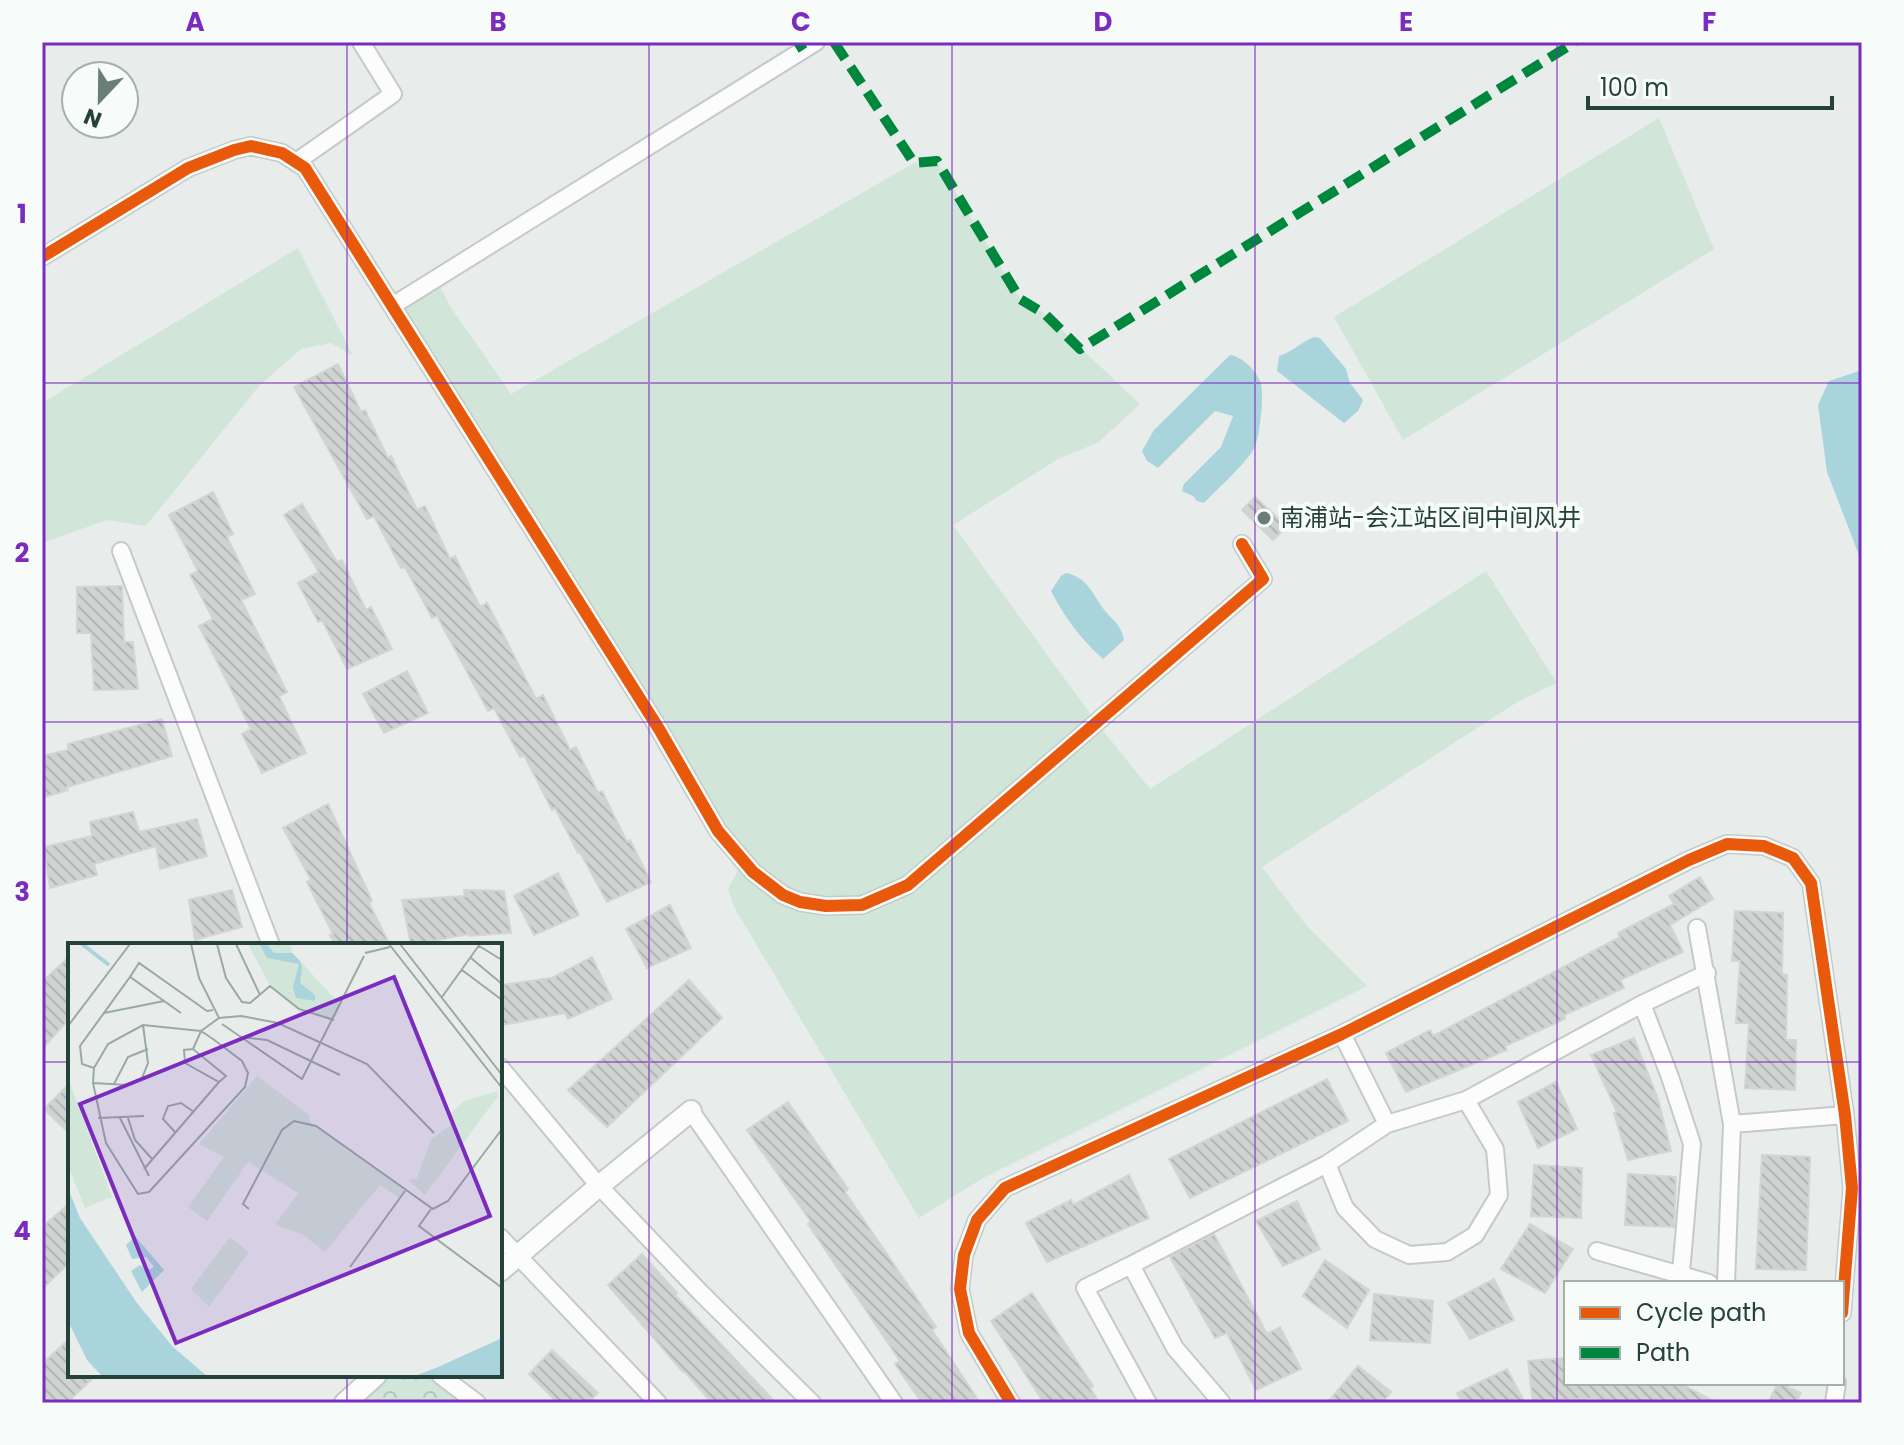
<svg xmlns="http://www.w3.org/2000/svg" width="1904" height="1445" viewBox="0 0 1904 1445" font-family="Poppins,'Noto Sans SC',sans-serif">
<defs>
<pattern id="park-crowns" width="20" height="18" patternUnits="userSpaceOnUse" patternTransform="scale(2)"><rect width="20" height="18" fill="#d1e6d8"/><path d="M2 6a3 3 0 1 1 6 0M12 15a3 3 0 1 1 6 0" fill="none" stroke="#b3c6ba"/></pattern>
<pattern id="building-back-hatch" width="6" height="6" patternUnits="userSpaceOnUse" patternTransform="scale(2)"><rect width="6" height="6" fill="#cfd4d2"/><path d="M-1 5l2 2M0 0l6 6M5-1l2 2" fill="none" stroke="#b2b7b5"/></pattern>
</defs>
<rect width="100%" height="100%" fill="#e8edeb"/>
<path fill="#d1e6d8" d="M1659,118L1714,249L1403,440L1334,317Z
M937,161L1020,299L1045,314L1140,404L1099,442L1058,459L953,525L1097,723L1150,789L1486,571L1557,683L1519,701L1262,867L1307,926L1367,986L983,1178L919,1218L734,907L728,889L743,860L392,306L436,279L450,306L511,394L914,163Z
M298,248L353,356L331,343L301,349L259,386L146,526L107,520L42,543V403Z"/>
<path fill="url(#park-crowns)" d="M376,1375H440L477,1403H345Z"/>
<path fill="#a9d4db" d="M1314,337L1320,338L1346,369L1350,383L1363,400L1358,411L1344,423L1277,371L1279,356C1292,352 1301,342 1314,337Z
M1230,355C1243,357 1257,371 1261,384C1264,396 1260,442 1252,452C1239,470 1220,486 1204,503L1197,501L1193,496L1182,491L1184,484L1221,447L1233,416L1215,411L1158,468L1147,461L1142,451L1154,430Z
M1862,370V563L1827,472L1818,405L1829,381Z
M1066,573C1090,578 1093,597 1107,613C1116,623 1121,626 1124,640L1103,659C1080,638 1065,618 1051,591L1061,576Z"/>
<path fill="url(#building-back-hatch)" stroke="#d1d6d4" stroke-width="2" d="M338,364L361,412L365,410L388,458L391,456L417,510L425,506L450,559L455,556L480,607L487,603L536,699L543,695L570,750L576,747L598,793L602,791L627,842L630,840L651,882L607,902L580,852L578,853L555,808L552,810L524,755L520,757L494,708L488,711L437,616L432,618L405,567L401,568L374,516L367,519L294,387Z
M213,492L233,534L227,537L255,594L241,600L287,692L279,696L306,753L262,773L242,734L251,729L199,626L213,619L190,575L198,571L169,515Z
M1255,497L1287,526L1273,540L1242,510Z
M302,504L337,562L342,560L366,610L371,607L392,649L347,669L322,620L318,622L298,583L319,572L284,515Z
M122,586L124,642H133L138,689L94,690L91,633H77V587Z
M407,671L428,713L384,733L363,694Z
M162,719L172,756L67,787L68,790L42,798V756L68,750V744Z
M328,804L372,901L369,903L390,945H335L330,935L333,934L307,882L311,880L283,828Z
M133,812L139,832L197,819L207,856L160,869L156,846L94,864L97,875L50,888L44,847L92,836L90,822Z
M558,873L579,915L534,935L514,896Z
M1700,877L1713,899L1670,925L1683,952L1620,980L1624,988L1564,1015L1565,1019L1505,1046L1507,1050L1406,1092L1386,1053L1430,1030L1433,1036L1620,937L1618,933L1674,904L1669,896Z
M232,890L242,927L195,940L189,900Z
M464,890L504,891L511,933L469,936V934L411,945L402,900L465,896Z
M670,905L691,948L647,968L626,929Z
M1735,911L1783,913L1782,974L1787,975L1786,1040H1796L1795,1090L1745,1088L1749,1023H1736L1740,961H1732Z
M70,956V1018L42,1049V982Z
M592,957L612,999L568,1019L565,1013L502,1025L500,985L552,978Z
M689,980L722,1018L607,1127L568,1090Z
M1634,1038L1658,1099L1671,1151L1628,1160L1614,1113L1617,1112L1591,1055Z
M1327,1079L1348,1121L1190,1198L1169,1159Z
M1556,1082L1577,1129L1538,1148L1518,1102Z
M70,1083V1134L44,1109Z
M788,1102L848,1189L845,1192L936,1327L932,1330L980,1403H922L895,1364L900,1361L808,1224L811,1222L747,1130Z
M1762,1155L1810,1157L1806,1270L1756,1269Z
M1534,1165L1582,1168L1581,1218L1531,1216Z
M1628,1174L1676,1177L1674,1227L1625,1225Z
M1129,1175L1149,1218L1047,1262L1026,1223L1071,1200L1073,1205Z
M1297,1201L1320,1249L1283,1266L1256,1221Z
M70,1203V1262L42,1289V1227Z
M1530,1224L1573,1249L1545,1293L1501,1269Z
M1214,1234L1267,1334L1280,1327L1301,1369L1256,1390L1227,1333L1215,1338L1170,1257Z
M642,1254L677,1293L675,1295L776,1403H712L684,1371L683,1372L608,1285Z
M1325,1260L1369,1290L1347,1328L1303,1296Z
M1494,1279L1514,1320L1470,1339L1448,1303Z
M1032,1293L1093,1386L1090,1388L1100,1403H1044L991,1321Z
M1374,1294L1433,1301L1430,1343L1370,1340Z
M70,1338V1375H96L67,1403H42V1364Z
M552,1350L598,1393L588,1403H558L529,1374Z
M1566,1358V1383H1679L1717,1403H1610L1596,1398L1533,1402L1528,1361Z
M1358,1366L1391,1392L1382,1403H1327Z
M1507,1369L1525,1403H1462L1457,1393Z
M1778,1383L1801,1393L1795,1403H1768Z"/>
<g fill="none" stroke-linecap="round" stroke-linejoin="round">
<g stroke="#c5cac8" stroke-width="20">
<path id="minor" d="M296,162L393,94L361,42
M42,257L188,168L234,150L251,146L282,153L305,168L659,729L718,831L753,872L783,895L800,902L826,906L862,905L908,885L1263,579L1242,544
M392,306L816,42
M121,551L271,945
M1697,928L1732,1124L1726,1283
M1642,1004L1670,1077L1692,1144L1681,1273
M1342,1034L1387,1124
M500,1067L599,1186L700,1292L812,1403
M691,1111L894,1403
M1732,1124L1845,1115
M1327,1164L1345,1208L1375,1239L1409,1255L1447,1252L1475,1235L1499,1195L1495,1149L1466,1100
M500,1237L658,1403
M1597,1251L1709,1283
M1131,1265L1327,1164L1387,1124L1466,1100L1642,1004L1707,973
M440,1375L477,1403
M1011,1403L969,1333L960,1289L964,1255L977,1220L1005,1188L1342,1034L1689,860L1727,844L1764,846L1793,858L1811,883L1845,1115L1852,1188L1842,1313
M1148,1403L1085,1288L1131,1265L1175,1348L1222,1403
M1834,1403L1837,1383"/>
</g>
<g stroke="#c5cac8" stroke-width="24">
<path id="tertiary" d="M500,1271L599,1186L691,1111
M345,1403L376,1375"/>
</g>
<use href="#minor" stroke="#fcfcfc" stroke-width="16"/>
<use href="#tertiary" stroke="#fcfcfc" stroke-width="20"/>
<path stroke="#00873e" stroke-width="10" stroke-dasharray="20 10" stroke-linecap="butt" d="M798,42L803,50
M834,42L914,163L937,161L1020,299L1045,314L1080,349L1575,42"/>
<g stroke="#f7fbf9" stroke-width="17">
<path id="cycleway" d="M42,257L188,168L234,150L251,146L282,153L305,168L659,729L718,831L753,872L783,895L800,902L826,906L862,905L908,885L1263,579L1242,544
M1011,1403L969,1333L960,1289L964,1255L977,1220L1005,1188L1342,1034L1689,860L1727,844L1764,846L1793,858L1811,883L1845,1115L1852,1188L1842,1313"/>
</g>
<use href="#cycleway" stroke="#e8590c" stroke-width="12"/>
</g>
<path fill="none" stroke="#7b2cbf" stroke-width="2" stroke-opacity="0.55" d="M347,42V945M649,42V1403M952,42V1403M1255,42V1403M1557,42V1403M42,383H1862M42,722H1862M42,1062H70M500,1062H1862M347,1375V1403"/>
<circle fill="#697e78" stroke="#f7fbf9" stroke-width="3" cx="1264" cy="518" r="8"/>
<g text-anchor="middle" stroke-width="8" stroke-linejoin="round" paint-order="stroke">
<g font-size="24" fill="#24423a" stroke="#f7fbf9" text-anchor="start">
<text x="1280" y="526">南浦站-会江站区间中间风井</text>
</g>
</g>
<g transform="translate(68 943)">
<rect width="434" height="434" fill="#e8edeb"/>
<path d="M189,133L241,172L243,180L337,248L332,256L312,242L257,309L234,291L207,282L230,250L180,219L139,278L120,264L156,214L131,201ZM2,140L44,254L17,265L0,223ZM430,148V153L357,252L340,237L349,235L363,196L382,183V171L396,158ZM162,294L181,309L141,364L123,346Z" fill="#d1e6d8"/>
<path d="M180,1H222L224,9L273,63L266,77L231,66L202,43Z" fill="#d1e6d8"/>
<path d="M199,1L206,10H224L232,18L234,24L232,40L247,52V58L228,55L225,44L231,21L199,15L192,2ZM0,245L12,275L69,360L105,404L139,433H34L19,417L0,378ZM67,293L96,327L74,349L63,328L72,322L80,327L86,324L78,314L64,316L58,302ZM434,395V433H347L370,424Z" fill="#a9d4db"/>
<path fill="none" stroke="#a9d4db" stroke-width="4" d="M14,1L41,22"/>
<path fill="none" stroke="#9aa9a4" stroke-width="2" d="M123,1L131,35L151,75M149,1L158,35L174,59L182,60L202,43L231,66L266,77M168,1L192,52M321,1L434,145M332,1L434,132M411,3L434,17M297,10L322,4M403,15L434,41M394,27L434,57M62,34L71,20L139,68L145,67M374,54L412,1M36,70L96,58M154,81L234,136L296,13M0,83L62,1M172,94L199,97L272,132M125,106L133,88L145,96L174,118L180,130L177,144L81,249L70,251L38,200L25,140L26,125L40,101L75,82L133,88L151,75L173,73L210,80L299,121L366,190M125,106L158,133L151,139L117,120L116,107ZM26,125L14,121L12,103L62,34L113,70M25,140L60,142L74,135L80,120L75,82M46,141L60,114L80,106M30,175L76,173M52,175L81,233M60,175L67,197L85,217M107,189L95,176L100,163L113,160L126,169M76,226L151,139M181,266L175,261L214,187L226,178L248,183L365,266L380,258L434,186M363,266L351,283L433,344M282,324L337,248"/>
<path fill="#7b2cbf" fill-opacity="0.15" stroke="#7b2cbf" stroke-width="4" d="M326,34L422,273L108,400L12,161Z"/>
<rect width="434" height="434" fill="none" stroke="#24423a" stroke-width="4"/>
</g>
<rect width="1904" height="1445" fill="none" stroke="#f7fbf9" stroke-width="88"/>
<rect x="1564" y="1281" width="280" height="104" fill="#f7fbf9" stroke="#a3b1ad" stroke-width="2"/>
<rect x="1580" y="1307" width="40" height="12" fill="#e8590c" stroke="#a3b1ad" stroke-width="2"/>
<text x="1636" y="1321" font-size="24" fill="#24423a">Cycle path</text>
<rect x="1580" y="1347" width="40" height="12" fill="#00873e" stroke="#a3b1ad" stroke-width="2"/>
<text x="1636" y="1361" font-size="24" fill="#24423a">Path</text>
<g transform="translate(100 100) rotate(202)"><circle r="38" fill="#f7fbf9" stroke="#a3b1ad" stroke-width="2"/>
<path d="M0-6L14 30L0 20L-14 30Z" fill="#697e78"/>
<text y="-12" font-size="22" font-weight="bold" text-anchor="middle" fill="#24423a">N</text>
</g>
<path d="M1588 96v12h244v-12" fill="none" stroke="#24423a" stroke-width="4"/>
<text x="1600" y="96" font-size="24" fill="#24423a" stroke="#f7fbf9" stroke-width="6" paint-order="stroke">100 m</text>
<rect x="44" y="44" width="1816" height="1357" fill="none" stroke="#7b2cbf" stroke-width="3"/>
<g font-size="26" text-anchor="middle" font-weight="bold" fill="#7b2cbf">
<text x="195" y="31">A</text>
<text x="498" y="31">B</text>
<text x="801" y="31">C</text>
<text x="1103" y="31">D</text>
<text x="1406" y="31">E</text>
<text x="1709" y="31">F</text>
<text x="22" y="223">1</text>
<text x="22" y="562">2</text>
<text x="22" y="901">3</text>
<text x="22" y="1240">4</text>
</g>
</svg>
